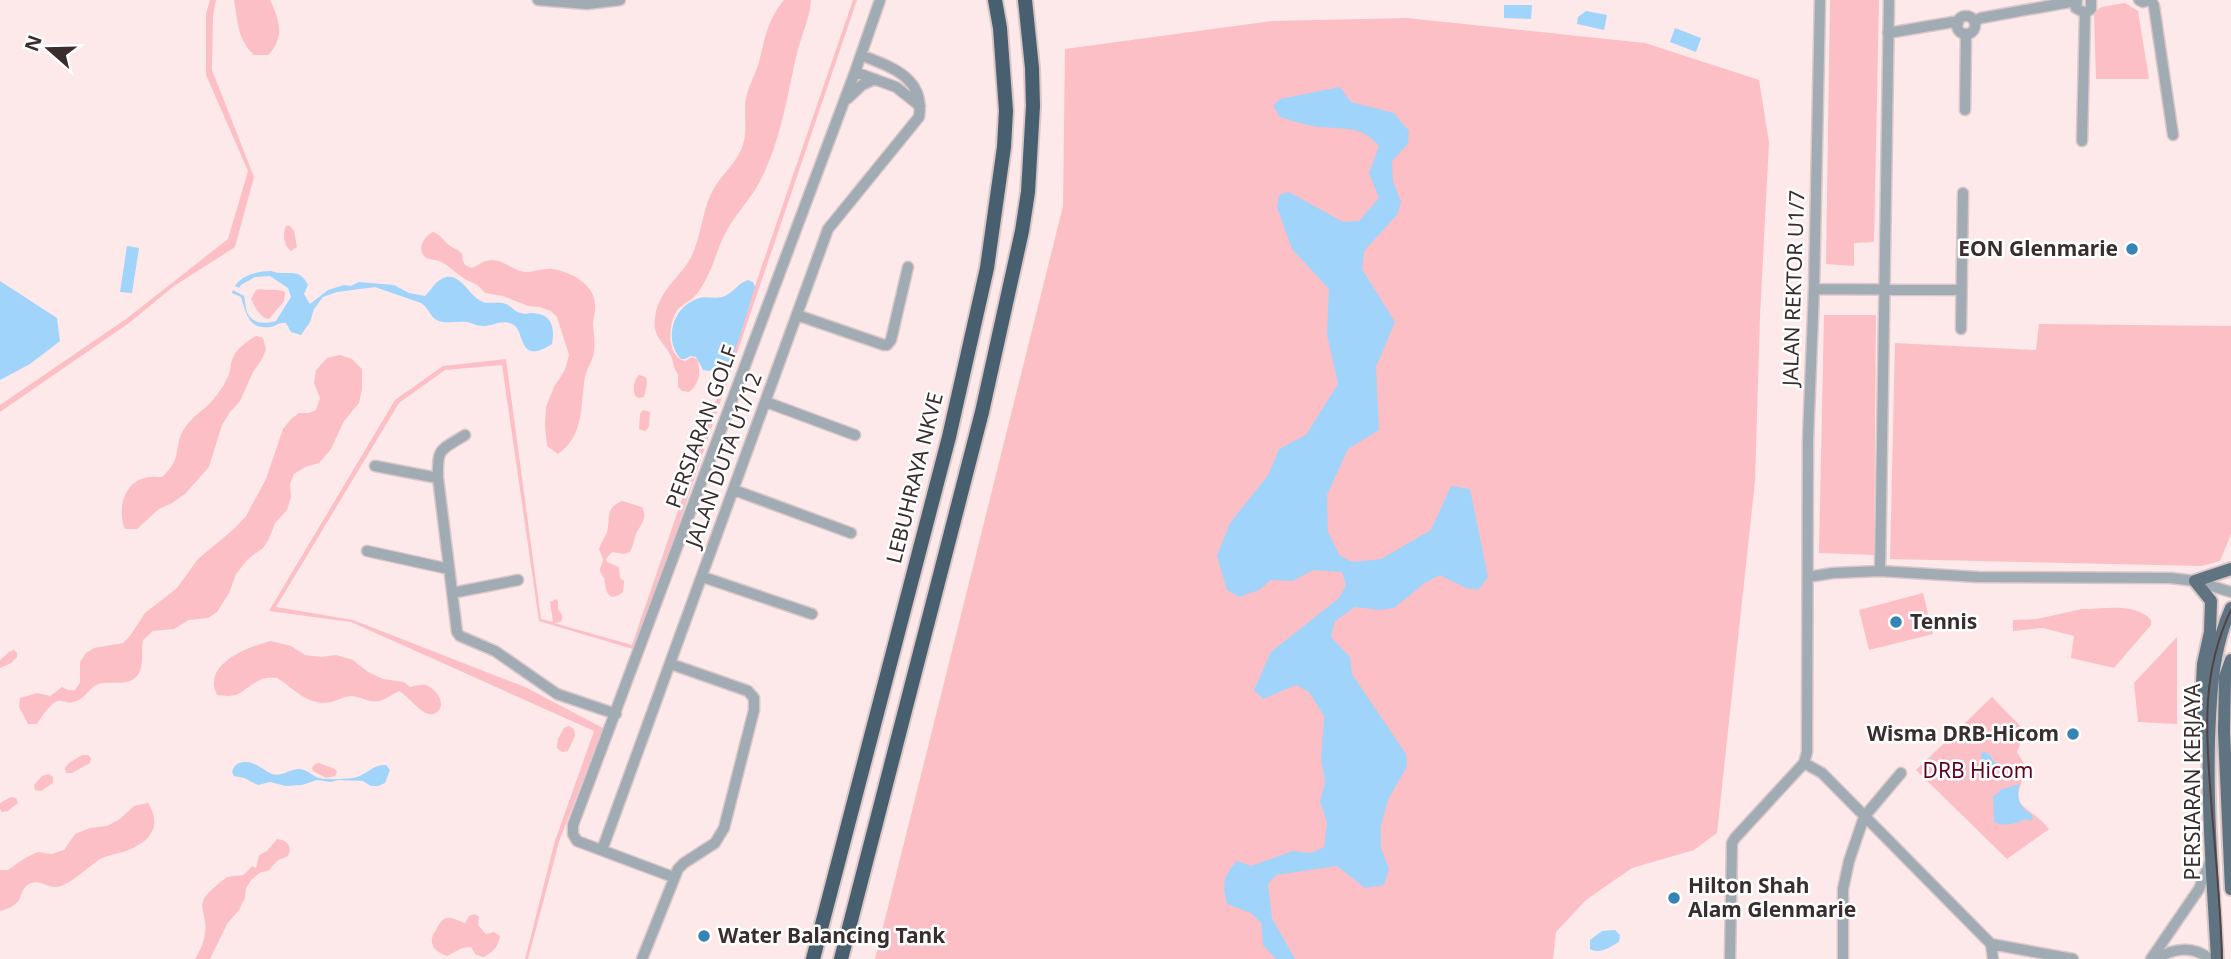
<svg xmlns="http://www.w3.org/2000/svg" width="2231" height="959" viewBox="0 0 2231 959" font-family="'Noto Sans',sans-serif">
<rect width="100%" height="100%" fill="#fde9ea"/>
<path fill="#fcbfc5" d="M210,0H216L213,16L212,70L254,177L235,247L174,286L129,323L0,412V405L126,319L228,239L248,171L206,75V14Z
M234,0H270C280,21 285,38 268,55H254C237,39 238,21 234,0Z
M784,0H811C810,19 800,38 796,57C786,102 779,150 755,190C745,205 733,218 725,234C717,249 714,265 706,279C703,285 699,292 694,297C686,304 676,307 673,319C668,333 669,357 685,361L692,357L697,359C701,371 700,384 689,392L682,391L678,387V374C673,368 674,363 671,356C665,343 652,337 655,318C659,290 677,281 690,259C701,240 701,215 711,194C719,177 733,167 741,150C749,133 743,116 746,98C749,84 757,72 760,58C766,34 768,20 784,0Z
M853,0H857L636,650L539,621L502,365L445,370L399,403L276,607L353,620L525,687L603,728L559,842L528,959H525L555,841L594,731L351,622L269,611L395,400L443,366L506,359L541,619L553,622L550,602L556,599L558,601V609C561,614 564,615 561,622L554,623L632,645Z
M1830,0H1879L1874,242L1854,243V266L1826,264Z
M2125,3L2138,11L2149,79H2096L2094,13L2101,7Z
M1407,18L1645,43L1759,80L1769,142L1760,317L1755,481L1717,833L1694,850L1632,868L1586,900L1556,932L1553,959H875L1063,206L1065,49L1272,21Z
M286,226H290L294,231L297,247L291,251C284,246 282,234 286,226Z
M433,232C441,235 443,240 449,245C454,249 458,249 462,254C463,263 463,265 472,268C477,266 481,262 486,261C501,256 513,272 526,272C535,272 544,268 553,269C571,272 594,284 595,304C596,311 593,318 593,325C594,334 595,342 594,352C593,360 587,368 585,377C580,405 585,435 558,454L547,446L545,426L546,407L554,387L565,370L569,355L557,317L551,311L540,307L528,306L503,296L485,293C476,282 473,284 462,277C454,272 449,265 439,261C434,259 427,260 424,256C417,247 425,236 433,232Z
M261,289C270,291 277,288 285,292L284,301L269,319C260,318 255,307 251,299L256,290Z
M1824,315H1876L1874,555L1819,553Z
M2039,324L2231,326V534L2220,561L2201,566L1890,559L1895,343L2036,350Z
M256,336L263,338L266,349L262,359L253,372L240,401L230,412L222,425L209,467L185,494L172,503L159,509L137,529H125C117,511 123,483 145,478C150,476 157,477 162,477C184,457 172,449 184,429C191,417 203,411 211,402C218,394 225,384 229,374C231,369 230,363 233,358C237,348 247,341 256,336Z
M340,355L352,359L362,369V389L359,403L344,421L331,449L319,463L305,467L294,474L290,484L291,497L287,510L275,523L269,539L263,548L248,559L236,574L229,593L217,612L208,618L189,620L174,629L153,631L143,640C141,651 144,663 139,673C131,688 112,680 99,684C89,687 85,700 73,702C67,704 63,700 58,701C51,702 41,718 37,724H28L19,707L20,698L37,693L50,696L62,687L68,690H75L80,683V662L86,653L94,648L123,643L130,636L145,613L177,588L198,559L235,528L246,516L266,479L283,429L291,419L299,413H309L316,410L320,398L314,383L316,370L327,358Z
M639,375L646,377L647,384L644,397L639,398L635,396C633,389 633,381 639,375Z
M643,410L650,412L649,427L645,431L639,429L640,414Z
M622,501L642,507C648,518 641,524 636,534C634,540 633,546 630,552L624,554L612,552L606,559L607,562L619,567L620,578L624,581L623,592C607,605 606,589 604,578C596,566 602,570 603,559L599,549C601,542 605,538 607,532C611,518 604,509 622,501Z
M1923,593L1933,634L1869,650L1859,610Z
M2082,609C2103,609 2136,602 2151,620V625L2114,668L2071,658L2074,636L2043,628L2013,631V620L2037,619Z
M2177,637V724L2138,722L2134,683Z
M271,641L291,646L305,655L321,657L336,655L353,660L368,672L383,679L404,682L410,687C415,686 421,684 426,685C434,688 446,701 439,710C427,725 410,696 399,691C393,694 386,699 379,701C370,703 361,697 352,696C344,696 339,700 331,702C308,707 294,688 277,678C272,678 265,677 260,680C240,689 244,699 217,695C216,691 213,687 214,683C214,659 252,646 271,641Z
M14,650L17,653V657L11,663L0,668V660L9,652Z
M1992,697L2025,731L2017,752L2027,769C2007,812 2026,801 2049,829L2007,859L1916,770Z
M569,726L574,729L575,736L568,751L562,752L557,748L558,739L564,728Z
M82,755H88L91,758L90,763L72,773H66L65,768L69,763Z
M319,763L335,769L337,772L335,776L326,778L313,771L312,768L315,764Z
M49,774L53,777V783L41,791L35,790L34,785L42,776Z
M11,797L16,798L18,803L8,811L2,812L0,809V803Z
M148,803C163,826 150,842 126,851C117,854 108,855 100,859C89,866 67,888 55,887C46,887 39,879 29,884C17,890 27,905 0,911V870H8L25,858L38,852L51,854L64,850L75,834L90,828L107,826L120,819L134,806Z
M277,839C287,840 293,846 288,856C284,858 279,859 276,862C270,868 270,872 261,872L251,880L246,888L245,898L239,910L227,924L210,959H195C202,948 207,935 205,921C204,914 200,906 204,899C205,895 224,878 228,877C242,873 240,881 252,866L256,868L259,855L267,851Z
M475,914L479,917L478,925L486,934L494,932L500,936C498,947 494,951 484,957L476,955L471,947L462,948L447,956C433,951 427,942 436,930C439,925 441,918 448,918C453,917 460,922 465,923L469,916Z"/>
<path fill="#a1d4fa" d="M1504,5H1532L1531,19L1504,18Z
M1586,11L1607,15L1604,30L1577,24L1578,17Z
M1675,28L1701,38L1696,52L1670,42Z
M1340,87L1351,102L1394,113L1409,131L1408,144L1392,161L1393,181L1401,202L1397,215L1364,251L1362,269L1395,322L1376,367L1379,430L1348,449L1327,495L1328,532L1340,556L1353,562L1381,559L1431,530L1451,486L1470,489L1488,577L1478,590L1466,588L1440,575L1425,583L1394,608L1379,610L1355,607L1335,621L1331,637L1350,657L1352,674L1406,754L1407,766L1388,800L1381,825V848L1389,869L1384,885L1365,888L1337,866L1276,875L1268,884L1272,918L1295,959H1276L1263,945L1261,923L1251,913L1227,904C1222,884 1223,876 1237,861L1251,866L1293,851L1311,853L1324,847L1327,823L1320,801L1325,782L1321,758L1324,716L1309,692L1296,685L1263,699L1254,690L1271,652L1339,598L1346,585L1342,572L1313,570L1293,581L1271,580L1259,590L1239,597L1227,590L1217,556L1230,523L1269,474L1279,449L1306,435L1338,384L1327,335L1329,289L1292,249L1277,207L1279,195L1289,192L1343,222L1359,221L1379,198L1369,173L1379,146C1359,122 1338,131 1313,126C1302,124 1291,120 1280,117L1273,106L1280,99Z
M127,246L139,248L132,293L120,292Z
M271,271C286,277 299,266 308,285L304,294L310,304L328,290L344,285L351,286L359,282L394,285L409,293L425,296C431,290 437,279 446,277C461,274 469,295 481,301C488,305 494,301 502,303C510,304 513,311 521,313C530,315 523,313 532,313C552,314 555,327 552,344C518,366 525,332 514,325C503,318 493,326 483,326C477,326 472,323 467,322C458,321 448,324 439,321C430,318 429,308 421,303L375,287L337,292L323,297L314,309L310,322L301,335L291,332L286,323C279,322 277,326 270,327C248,330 246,312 241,297L232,293L233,290L244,296C245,300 245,304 246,308C248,323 264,325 276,321L291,297L288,288L270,276L255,277L241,285L239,288L235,286C242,275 258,271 271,271Z
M748,280L753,282L755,287C750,302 736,353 729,362C722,370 712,372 703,370L696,357L691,356L685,359H681C663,340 673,307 697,299C706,295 716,300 725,296C734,292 738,283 748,280Z
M0,281L57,318L60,341L30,364L0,380Z
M1982,751L1989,754L2000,770L1990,773C1982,767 1980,761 1982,751Z
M248,762C258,764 263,770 272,774C282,777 290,769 299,769C307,769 312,776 319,778C325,780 345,779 352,778C365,777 372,764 386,765L390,770L385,783L378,786H371L363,781L338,780L331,782L317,780L302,785L286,786L270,782L258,785L244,778L234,776L232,772C235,763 239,762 248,762Z
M2020,784C2015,798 2020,807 2032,815L2033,819L2030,821L2026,819C2016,824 2003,827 1994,822L1993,797L2002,789Z
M1615,930L1620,935L1619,942C1611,946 1600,955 1590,949V940L1602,931Z"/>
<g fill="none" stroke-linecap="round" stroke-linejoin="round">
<g stroke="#dac7c8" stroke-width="13">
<path id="minor" d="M538,0L587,4L620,0
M2077,0L2076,8L2085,13L2091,9V0
M2139,0L2143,2L2150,0
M2151,0L2154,6L2173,135
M1957 25a9 9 0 1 1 18 0a9 9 0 1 1-18 0Z
M1975,21L1981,18L2070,2L2075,3
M1888,33L1953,22L1958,23
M855,72L896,87L920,106
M847,99L862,85L875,79
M1965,110L1966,34
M2082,141L2085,13
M1814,289L1961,290
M797,315L884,345H887L891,340L908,267
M1961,329L1963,193
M766,402L855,435
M465,435C440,451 437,447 438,478L457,632L460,636L495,651L557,694L616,714
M375,466L438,478
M734,490L851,533
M367,551L449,569
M1880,571L1889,0
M703,577L812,614
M1808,577L1833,573L1880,571L1978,577L2171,578L2195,581L2231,592
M452,593L518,580
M1804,763L1822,773L1991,944L2073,959
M602,850L828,229L919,117C925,77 891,67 861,55
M673,877L577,841L573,834V825L855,72L880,0
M1991,944L1993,959
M642,959L678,869L684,863L715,843L724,828L754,710V698L748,691L671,664
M1730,959L1732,843L1735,838L1804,763L1807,752L1808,439L1814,289L1820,0
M1843,959V889L1849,861L1864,817L1901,773
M2151,959L2199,889L2209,864
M2156,959C2174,948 2192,945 2210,959"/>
</g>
<g stroke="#dac7c8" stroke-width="16">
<path id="major" d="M2231,660L2225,677L2224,731L2231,889
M2203,746L2200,724L2203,664L2210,632L2211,601L2195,581L2231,569
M2217,959C2213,886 2207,812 2209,739C2211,693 2212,651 2231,608"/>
</g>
<g stroke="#dac7c8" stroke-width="18">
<path id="highway" d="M813,959L949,437L987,268L1004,147L1006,111L1000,28L995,0
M841,959L982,412L1022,231L1028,192L1033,106L1032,68L1025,0"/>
</g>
<use href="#minor" stroke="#a0abb3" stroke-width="10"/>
<use href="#major" stroke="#5f7381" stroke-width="12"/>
<use href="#highway" stroke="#485f6f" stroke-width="14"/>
<path stroke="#514345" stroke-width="2" d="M2222,959C2221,906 2215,852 2211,799C2206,731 2201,673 2231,610"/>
</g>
<g fill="#3683b6" stroke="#fff" stroke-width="2.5">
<circle cx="2132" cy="249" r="7"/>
<circle cx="1896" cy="622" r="7"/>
<circle cx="2073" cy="734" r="7"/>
<circle cx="1674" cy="898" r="7"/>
<circle cx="704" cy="936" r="7"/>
</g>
<g text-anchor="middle" stroke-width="5" stroke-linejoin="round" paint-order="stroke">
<g font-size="21" font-weight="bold" fill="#3a2d2f" stroke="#fff" text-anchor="start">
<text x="2118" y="256" text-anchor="end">EON Glenmarie</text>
<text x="1910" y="629">Tennis</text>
<text x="2059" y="741" text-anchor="end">Wisma DRB-Hicom</text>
<text x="1688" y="893">Hilton Shah<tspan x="1688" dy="24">Alam Glenmarie</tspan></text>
<text x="718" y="943">Water Balancing Tank</text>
</g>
<g font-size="21" fill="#3a2d2f" stroke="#fff">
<text transform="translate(1794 288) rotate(-88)" y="7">JALAN REKTOR U1/7</text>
<text transform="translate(702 427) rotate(-70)" y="7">PERSIARAN GOLF</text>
<text transform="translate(724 460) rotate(-70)" y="7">JALAN DUTA U1/12</text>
<text transform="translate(915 478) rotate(-76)" y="7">LEBUHRAYA NKVE</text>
<text transform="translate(2193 782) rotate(-90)" y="7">PERSIARAN KERJAYA</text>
</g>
<g font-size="21" fill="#610221" stroke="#fff">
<text x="1978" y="778">DRB Hicom</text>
</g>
</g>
<g transform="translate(49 49) rotate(290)" stroke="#ffffff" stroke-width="5" paint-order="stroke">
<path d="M0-5L12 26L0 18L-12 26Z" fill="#3a2d2f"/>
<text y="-10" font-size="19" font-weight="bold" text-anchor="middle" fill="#3a2d2f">N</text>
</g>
</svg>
